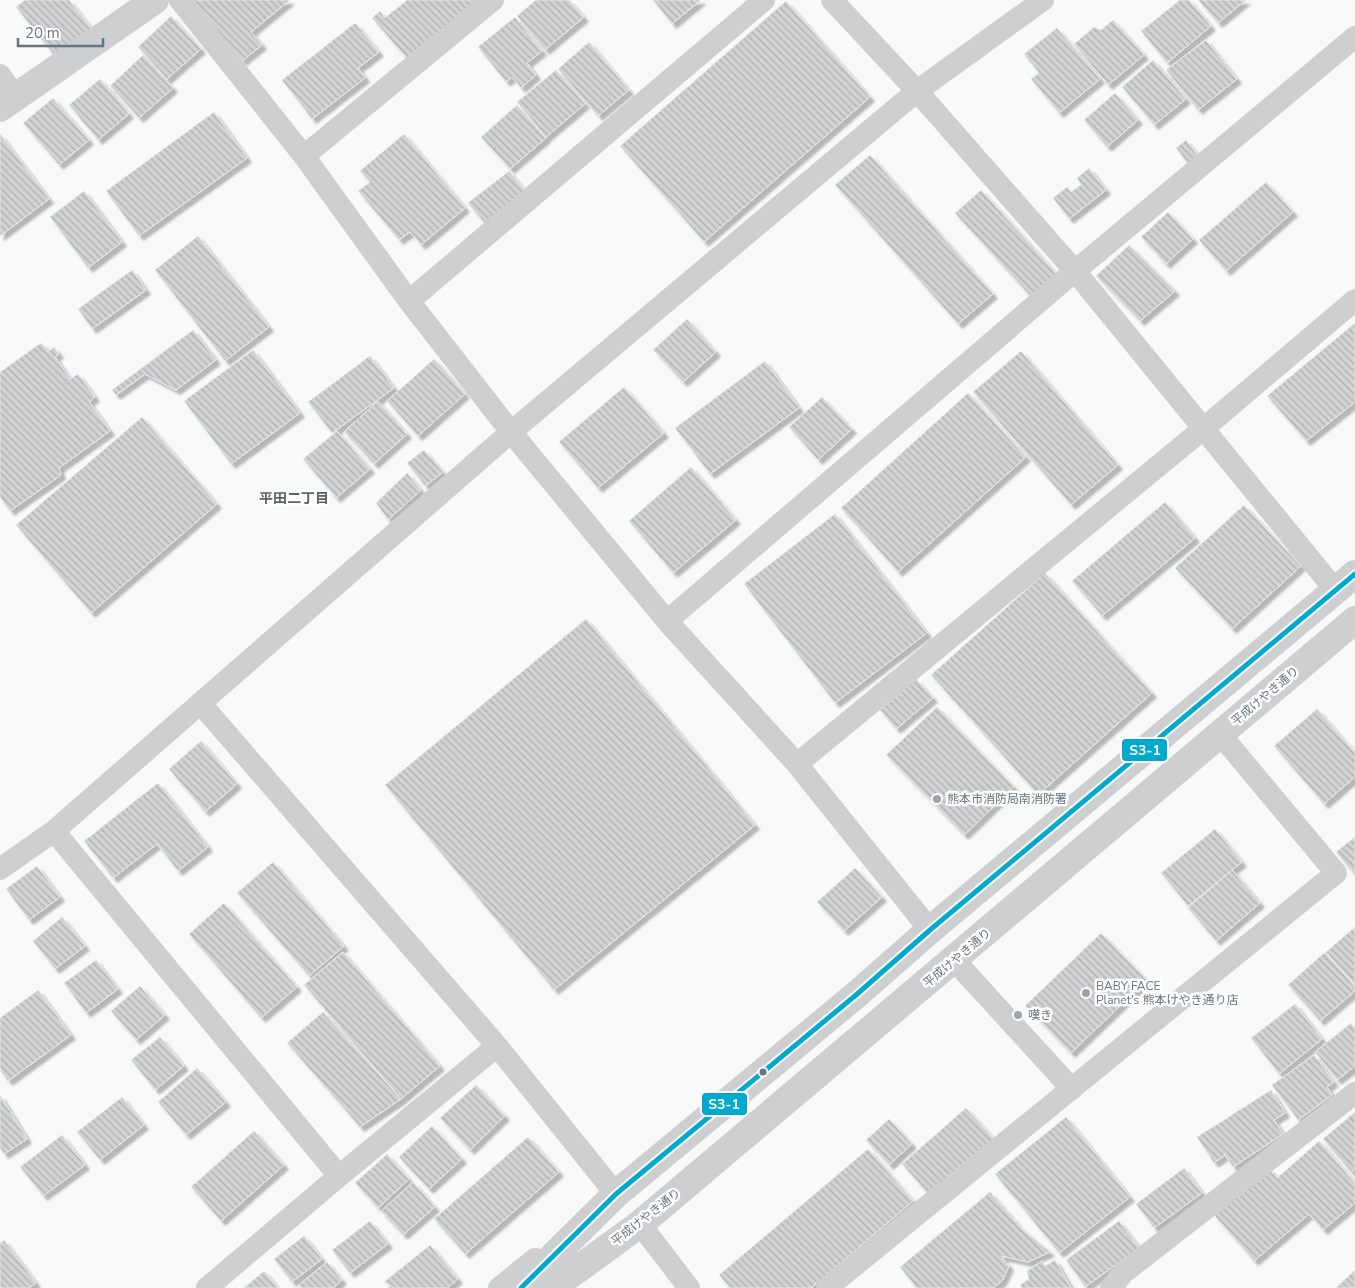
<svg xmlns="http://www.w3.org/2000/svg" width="1355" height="1288" viewBox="0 0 1355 1288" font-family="'Nunito Sans','Noto Sans JP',sans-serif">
<defs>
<pattern id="building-back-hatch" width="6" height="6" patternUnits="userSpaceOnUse" patternTransform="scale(1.25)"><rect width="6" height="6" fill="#d0d2d3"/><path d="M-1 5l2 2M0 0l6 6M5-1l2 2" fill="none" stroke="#acafb1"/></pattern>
<filter id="shadow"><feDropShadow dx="4.5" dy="4.5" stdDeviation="1" flood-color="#0004"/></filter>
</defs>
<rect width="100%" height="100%" fill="#f9f9f9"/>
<path fill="url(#building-back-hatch)" stroke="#e8e8e8" filter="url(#shadow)" d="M25,0H69L93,31L57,59L16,7Z
M191,0H290L251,32L262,45L242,61Z
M407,0H479L408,60L372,18L380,11L385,18Z
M536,0H569L584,17L545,50L517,16Z
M653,0H701L672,24Z
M1180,0H1189L1211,26L1167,63L1141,31Z
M1198,0H1246L1218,23Z
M786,1L870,97L704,242L620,146Z
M171,16L201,49L167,79L138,47Z
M515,17L542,51L527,63L536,75L521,88L512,77L506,82L478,47Z
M1113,20L1144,55L1108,85L1074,44L1094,27L1101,30Z
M355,23L379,52L358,68L365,78L312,119L282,80Z
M1057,28L1100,79L1059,113L1031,79L1039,73L1024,54Z
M1206,40L1237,79L1198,110L1166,70Z
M589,42L629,90L598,116L558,69Z
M143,55L173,88L139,118L110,86Z
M1153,60L1186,99L1154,125L1122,87Z
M556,70L585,104L546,137L517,102Z
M100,79L129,114L98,140L69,105Z
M1115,93L1138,120L1107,147L1084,120Z
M53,98L89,140L59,165L23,123Z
M517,105L546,138L510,169L481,137Z
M214,112L247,158L139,236L106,191Z
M0,134L49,199L0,236Z
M404,134L465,208L421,245L410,232L399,240L358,191L370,182L360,171Z
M1186,140L1198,156L1188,164L1176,148Z
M870,155L993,294L958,324L835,185Z
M1089,168L1106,190L1069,219L1053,198L1067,187L1071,192L1081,185L1077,178Z
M509,171L526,192L485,224L468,203Z
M1266,182L1293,212L1226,271L1199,240Z
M981,190L1057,274L1031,297L955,213Z
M84,191L122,242L88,268L50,217Z
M1168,212L1193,239L1166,264L1141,237Z
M198,236L269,327L225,361L155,270Z
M1129,245L1175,291L1140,321L1096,276Z
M132,270L146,290L92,329L78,309Z
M687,319L716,352L683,382L653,350Z
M1355,323V402L1306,441L1267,396Z
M193,330L216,360L176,390L145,374L116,395L112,390Z
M41,343L48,352L54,347L59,354L55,357L70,379L78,374L95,397L89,402L110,431L59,468L61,475L10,511L0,497V372Z
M253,350L300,413L231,464L184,401Z
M1021,351L1118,465L1071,505L973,392Z
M370,356L394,388L332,433L308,402Z
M434,359L465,394L418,436L387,401Z
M765,361L799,408L710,474L675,428Z
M624,387L664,433L598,488L559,442Z
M968,393L1026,457L898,572L841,508Z
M822,397L852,429L818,460L789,427Z
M378,401L407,434L374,464L344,432Z
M142,417L217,504L91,613L16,525Z
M337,431L370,469L336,498L303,459Z
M424,450L443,472L425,486L407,463Z
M691,467L736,520L673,573L629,521Z
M407,473L421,490L388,520L376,503Z
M1165,502L1195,538L1102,616L1072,581Z
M1244,505L1301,566L1232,629L1175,568Z
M835,514L927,633L835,703L744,584Z
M1045,573L1152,693L1038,795L931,675Z
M586,619L755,825L554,990L385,785Z
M916,679L933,698L896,729L880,710Z
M937,707L1014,787L964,835L886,755Z
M1317,709L1355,753V777L1324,804L1274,746Z
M201,741L237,784L205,812L169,769Z
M158,783L208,847L178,871L157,844L113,878L84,841Z
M1215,829L1242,862L1188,906L1161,873Z
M1355,837V875L1336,852Z
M273,862L344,946L309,976L237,893Z
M37,866L60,897L29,920L6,889Z
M855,868L882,897L844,931L817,902Z
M1232,870L1260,903L1216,941L1188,908Z
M224,903L297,987L261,1018L189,934Z
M62,917L85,946L55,969L33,941Z
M1355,927V985L1326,952Z
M1101,933L1147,980L1071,1053L1025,1006Z
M343,952L440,1066L401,1099L304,985Z
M1325,952L1355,987V991L1320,1021L1288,985Z
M96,960L118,989L86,1013L64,983Z
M140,986L165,1015L136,1040L111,1011Z
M38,990L71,1035L8,1081L0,1070V1018Z
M1295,1004L1322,1039L1279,1074L1251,1038Z
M323,1012L401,1099L360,1127L287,1043Z
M1351,1023L1355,1029V1066L1337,1080L1315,1052Z
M160,1037L184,1066L155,1090L131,1060Z
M1314,1055L1334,1082L1327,1087L1332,1095L1298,1120L1272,1085Z
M197,1068L226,1102L186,1135L158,1102Z
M476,1085L505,1116L470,1150L440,1118Z
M1271,1090L1285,1113L1274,1120L1283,1134L1233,1167L1225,1155L1214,1163L1197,1137Z
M0,1095L27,1139L4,1154L0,1148Z
M122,1097L144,1125L100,1160L77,1132Z
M966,1108L994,1139L930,1196L902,1164Z
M1355,1112V1169L1351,1172L1323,1139Z
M1066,1117L1130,1197L1059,1253L995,1174Z
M889,1119L912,1144L889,1165L866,1140Z
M432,1126L462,1159L429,1189L399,1157Z
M254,1131L284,1165L221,1221L191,1187Z
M62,1135L85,1165L43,1196L20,1167Z
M528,1137L559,1172L465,1254L434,1219Z
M1319,1141L1355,1183V1203L1323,1230L1309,1214L1254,1261L1214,1215L1269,1168L1277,1178Z
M868,1149L913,1201L811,1288H730L719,1275Z
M387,1154L409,1179L378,1208L355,1183Z
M1184,1168L1202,1193L1154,1228L1136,1204Z
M413,1182L435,1207L403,1235L381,1211Z
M990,1192L1021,1228L1050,1252L1028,1262L1001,1256L1009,1266L1002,1281L993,1288H916L900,1267Z
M370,1221L388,1244L350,1273L332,1250Z
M1119,1221L1139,1248L1085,1287L1066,1260Z
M304,1236L322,1259L292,1282L274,1259Z
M4,1240L36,1283L29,1288H0V1243Z
M430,1245L458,1279L447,1288H395L384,1282Z
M1055,1260L1071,1288H1022L1020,1285L1029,1279L1027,1271L1042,1261L1045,1266Z
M327,1262L342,1280L333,1288H301L299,1285Z
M1355,1270V1288H1336Z
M264,1271L278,1288H244Z"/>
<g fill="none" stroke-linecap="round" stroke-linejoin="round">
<path stroke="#cecfd0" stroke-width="22" d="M180,0L304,156L409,301L511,432L667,621L797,764L930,930
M832,0L917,91L1075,271L1336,591
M0,75L16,98
M304,156L493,0
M409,301L764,0
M667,621L1075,271L1355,37
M201,704L497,1046L603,1178L616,1194L602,1205
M797,764L1203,429L1355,300
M54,831L339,1176
M0,869L54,831L511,432L917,91L1043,0
M954,960L1072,1089
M628,1235L640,1224L689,1288
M207,1288L339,1176L497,1046
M499,1288L535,1259
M827,1288L1336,873L1220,734
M1111,1288L1123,1273L1355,1093"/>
<path stroke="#cecfd0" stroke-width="28" d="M0,108L155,0
M521,1288L616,1194L856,995L930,930L1355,574
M552,1288L640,1224L1355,620"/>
<g stroke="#fff" stroke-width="9">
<path id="bus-1" d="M521,1288L616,1194L856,995L930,930L1355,574"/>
</g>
<use href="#bus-1" stroke="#00a9ce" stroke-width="5"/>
</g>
<g fill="#99a4ac" stroke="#fff" stroke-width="2">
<circle cx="937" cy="799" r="5"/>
<circle cx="1086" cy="993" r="5"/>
<circle cx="1018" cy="1015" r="5"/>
</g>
<circle fill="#657683" stroke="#fff" stroke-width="2" cx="763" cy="1072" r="4.5"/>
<g text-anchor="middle" stroke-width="5" stroke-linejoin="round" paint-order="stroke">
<g font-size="12" fill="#657683" stroke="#fff">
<text transform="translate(1265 696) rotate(-40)" y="4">平成けやき通り</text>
<text transform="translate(957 958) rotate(-40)" y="4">平成けやき通り</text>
<text transform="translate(646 1217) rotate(-38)" y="4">平成けやき通り</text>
</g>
<g font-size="12" fill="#657683" stroke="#fff" text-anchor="start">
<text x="947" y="803">熊本市消防局南消防署</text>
<text x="1096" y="990">BABY FACE<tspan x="1096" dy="14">Planet's 熊本けやき通り店</tspan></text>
<text x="1028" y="1019">嘆き</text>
</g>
<g font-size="14" font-weight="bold" fill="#57646e" stroke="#fff">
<text x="294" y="503">平田二丁目</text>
</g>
</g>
<g stroke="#fff" stroke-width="2">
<rect x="1121" y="738" width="47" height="24" rx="5" fill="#00a9ce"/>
<rect x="701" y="1092" width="47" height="24" rx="5" fill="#00a9ce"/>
</g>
<g font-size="14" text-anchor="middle" font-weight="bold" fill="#fff">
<text x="1145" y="755">S3-1</text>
<text x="724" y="1109">S3-1</text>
</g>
<path d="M18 38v8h85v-8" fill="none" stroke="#657683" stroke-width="2.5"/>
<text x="25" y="38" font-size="15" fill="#657683" stroke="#ffffff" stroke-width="4" paint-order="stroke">20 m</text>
</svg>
